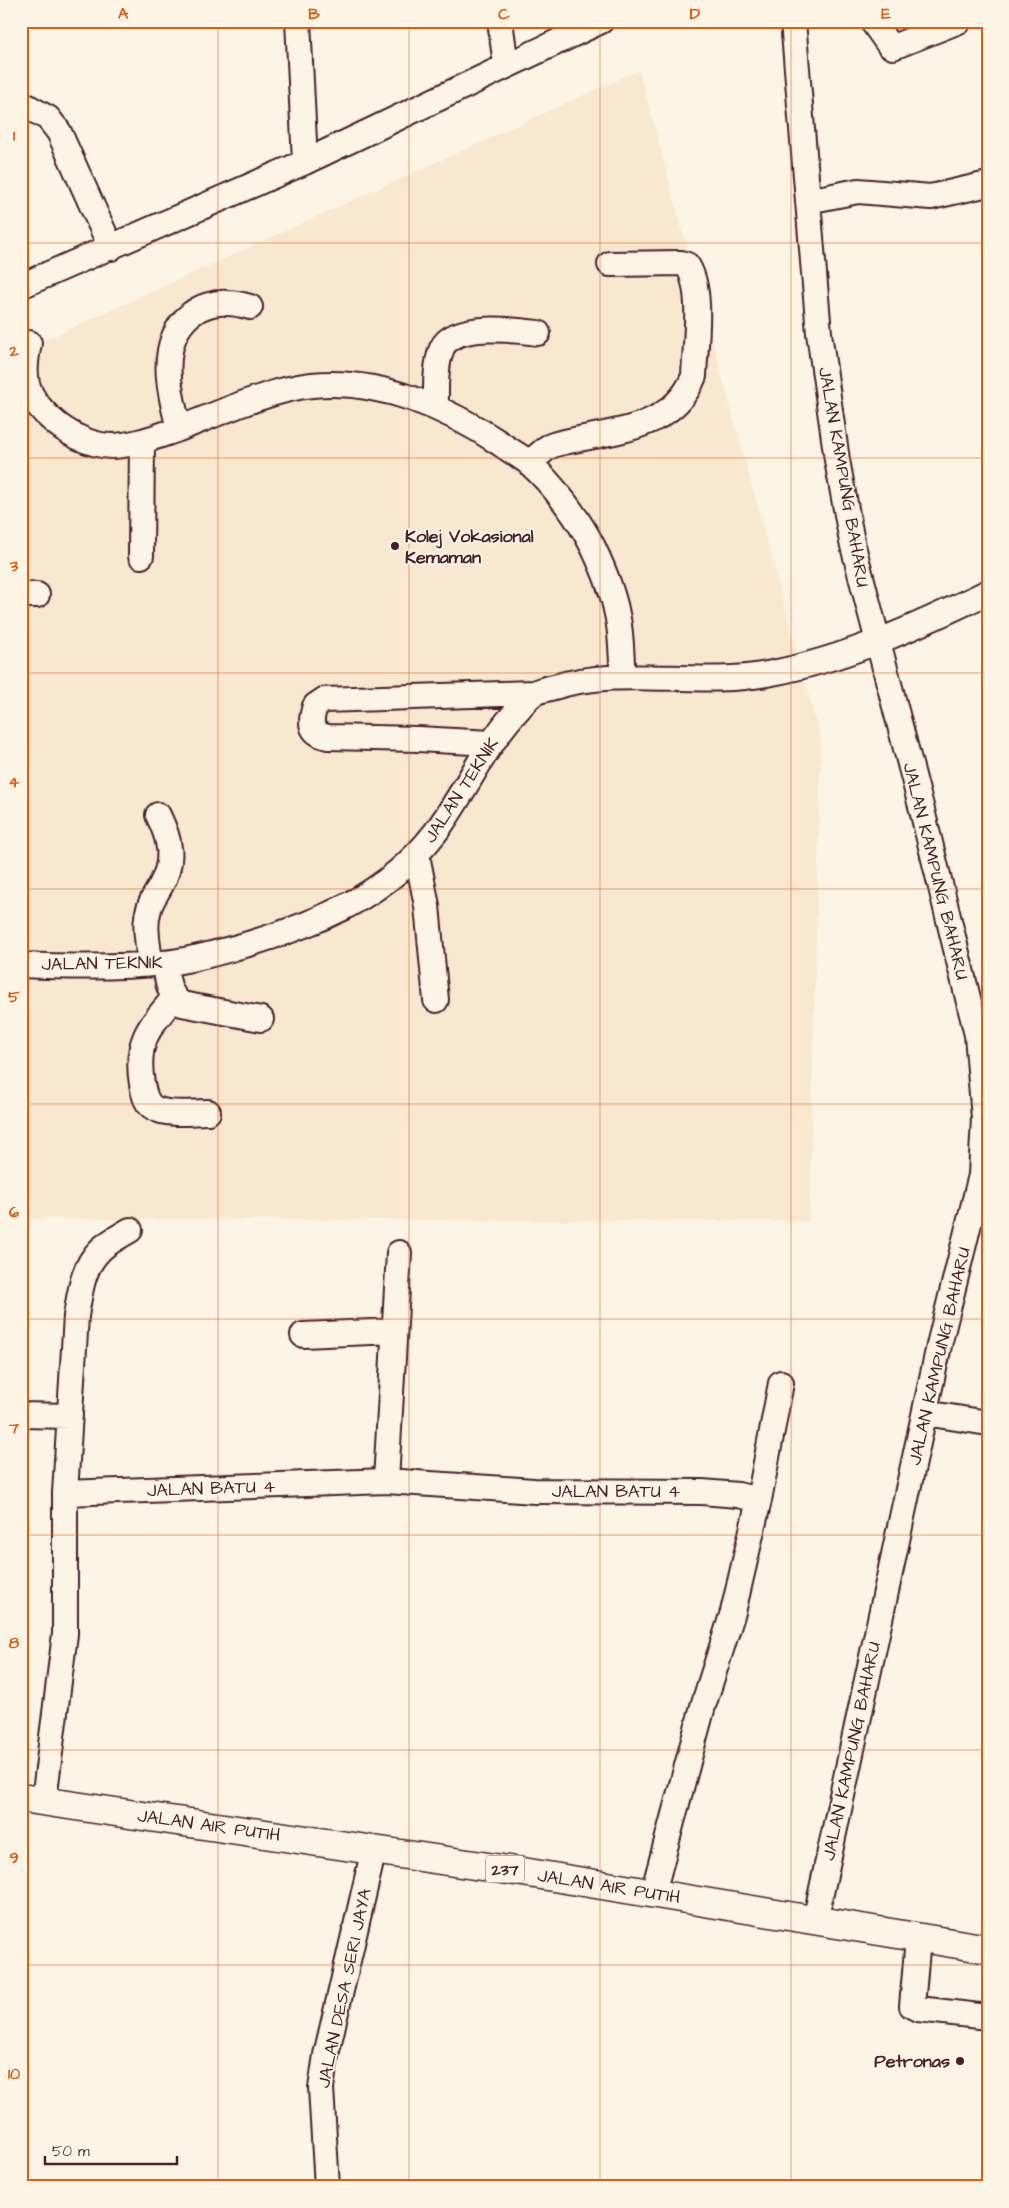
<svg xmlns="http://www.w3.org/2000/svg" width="1009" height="2208" viewBox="0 0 1009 2208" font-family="'Architects Daughter',sans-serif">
<rect width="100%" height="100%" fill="#fcf5e5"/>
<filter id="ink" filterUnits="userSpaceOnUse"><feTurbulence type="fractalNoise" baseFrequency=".02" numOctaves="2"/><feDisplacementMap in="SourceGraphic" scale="10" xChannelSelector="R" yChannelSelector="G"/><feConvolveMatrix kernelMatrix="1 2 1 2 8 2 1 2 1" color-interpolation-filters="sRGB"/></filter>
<g filter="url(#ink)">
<path fill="#f7e8cf" d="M639,70L821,741L809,1221L21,1219V351Z"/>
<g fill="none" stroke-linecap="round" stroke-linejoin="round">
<g stroke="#4a1f2b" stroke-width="28">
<path id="minor" d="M298,21L305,162
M500,21L506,65
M793,21L819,333L837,460L852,542L922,810L977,1035L984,1118L981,1175L940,1341L815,1921
M872,21L889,45L893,47L959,21
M21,103L48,118L59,132L111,248
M808,201L858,191L931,197L988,184
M21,286L305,162L601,21
M29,343C22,377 24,394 50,418C66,433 89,445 110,446C133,446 155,437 176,430C215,415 271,389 312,385C379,378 447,408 501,444C510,451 521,456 529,463C553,484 579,519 593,547C603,568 613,592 617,614C622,635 621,657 623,677
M436,406C436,389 435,365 442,348C454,322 516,330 538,333
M179,428C169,391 157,342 191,314C201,306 215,302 227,303C235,303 243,305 250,307
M529,463L548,447L556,444C605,431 672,433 694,376C695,346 704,290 687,265L681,263L610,264
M141,556L142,441
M21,595H37
M491,743L418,739L328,737C309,733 310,722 315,706L324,700L533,693
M417,855L427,906L436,1000
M165,963C167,979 168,995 182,1004L261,1019
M150,964C149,947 143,926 149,909C151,900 157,893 161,885C175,860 170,839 158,815
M21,965C66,967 120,968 164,963C191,961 219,952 245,945C319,923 386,896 435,833C464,795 482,750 514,714C520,708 526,699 533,694C538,690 547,689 554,687C622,666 697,687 767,674C844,660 918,626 988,592
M174,998C148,1028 135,1042 142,1084C144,1093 145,1103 154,1108C168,1116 192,1112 208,1112
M303,1335L394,1331
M925,1413L988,1423
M21,1415L70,1416
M386,1481L399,1253
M65,1493L386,1481L534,1491L702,1492L738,1495L759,1500L733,1612L703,1706L653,1893
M759,1500L781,1383
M44,1800L65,1634V1493L76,1316C80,1293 82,1268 100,1250C108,1242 120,1236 130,1230
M918,1939L912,2006L918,2009L988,2017
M327,2187L321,2088L326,2055L374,1849"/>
</g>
<g stroke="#4a1f2b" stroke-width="31">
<path id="major" d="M21,1798L529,1873L988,1949"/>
</g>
<use href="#minor" stroke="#fcf5e5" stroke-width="24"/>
<use href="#major" stroke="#fcf5e5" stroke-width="28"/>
</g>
</g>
<path fill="none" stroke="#e8590c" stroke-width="1" stroke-opacity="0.55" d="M218,21V2187M409,21V2187M600,21V2187M791,21V2187M21,243H988M21,458H988M21,673H988M21,889H988M21,1104H988M21,1319H988M21,1535H988M21,1750H988M21,1965H988"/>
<g fill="#4a1f2b" stroke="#fcf5e5" stroke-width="2">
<circle cx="395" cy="546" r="5"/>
<circle cx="960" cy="2061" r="5"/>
</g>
<g text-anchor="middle" stroke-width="4" stroke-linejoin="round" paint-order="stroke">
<rect fill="#fcf5e5" stroke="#7f5f63" stroke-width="1" x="486" y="1855.5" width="38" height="27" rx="4"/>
<g font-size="16" font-weight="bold" fill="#4a1f2b">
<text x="505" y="1875">237</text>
</g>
<g font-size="18" fill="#4a1f2b" stroke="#fcf5e5">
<text transform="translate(844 477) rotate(80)" y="6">JALAN KAMPUNG BAHARU</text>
<text transform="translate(461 790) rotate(-57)" y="6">JALAN TEKNIK</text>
<text transform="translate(936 871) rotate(76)" y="6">JALAN KAMPUNG BAHARU</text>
<text transform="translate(102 963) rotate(-1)" y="6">JALAN TEKNIK</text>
<text transform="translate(939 1356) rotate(-77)" y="6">JALAN KAMPUNG BAHARU</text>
<text transform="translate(211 1488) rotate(-2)" y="6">JALAN BATU 4</text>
<text x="616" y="1497">JALAN BATU 4</text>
<text transform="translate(851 1751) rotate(-78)" y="6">JALAN KAMPUNG BAHARU</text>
<text transform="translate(209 1825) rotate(8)" y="6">JALAN AIR PUTIH</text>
<text transform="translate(609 1886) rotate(9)" y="6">JALAN AIR PUTIH</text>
<text transform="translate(344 1988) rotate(-78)" y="6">JALAN DESA SERI JAYA</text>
</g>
<g font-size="18" font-weight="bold" fill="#4a1f2b" stroke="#fcf5e5" text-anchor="start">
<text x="405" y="542">Kolej Vokasional<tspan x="405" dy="21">Kemaman</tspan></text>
<text x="950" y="2067" text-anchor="end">Petronas</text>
</g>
</g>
<rect width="1009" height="2208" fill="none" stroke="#fcf5e5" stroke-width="55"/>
<path d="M45 2156v8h132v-8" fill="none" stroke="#4a1f2b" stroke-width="2.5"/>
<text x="52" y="2156" font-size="15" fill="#4a1f2b" stroke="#fcf5e5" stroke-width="4" paint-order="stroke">50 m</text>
<rect x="28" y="28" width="954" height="2152" fill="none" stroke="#e8590c" stroke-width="2"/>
<g font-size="16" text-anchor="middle" font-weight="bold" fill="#e8590c">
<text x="123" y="19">A</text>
<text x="314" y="19">B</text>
<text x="504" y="19">C</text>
<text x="695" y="19">D</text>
<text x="886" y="19">E</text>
<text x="14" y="141">1</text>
<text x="14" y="356">2</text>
<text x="14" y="571">3</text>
<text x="14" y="787">4</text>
<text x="14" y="1002">5</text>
<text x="14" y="1217">6</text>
<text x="14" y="1433">7</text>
<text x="14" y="1648">8</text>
<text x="14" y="1863">9</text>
<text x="14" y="2079">10</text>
</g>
</svg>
